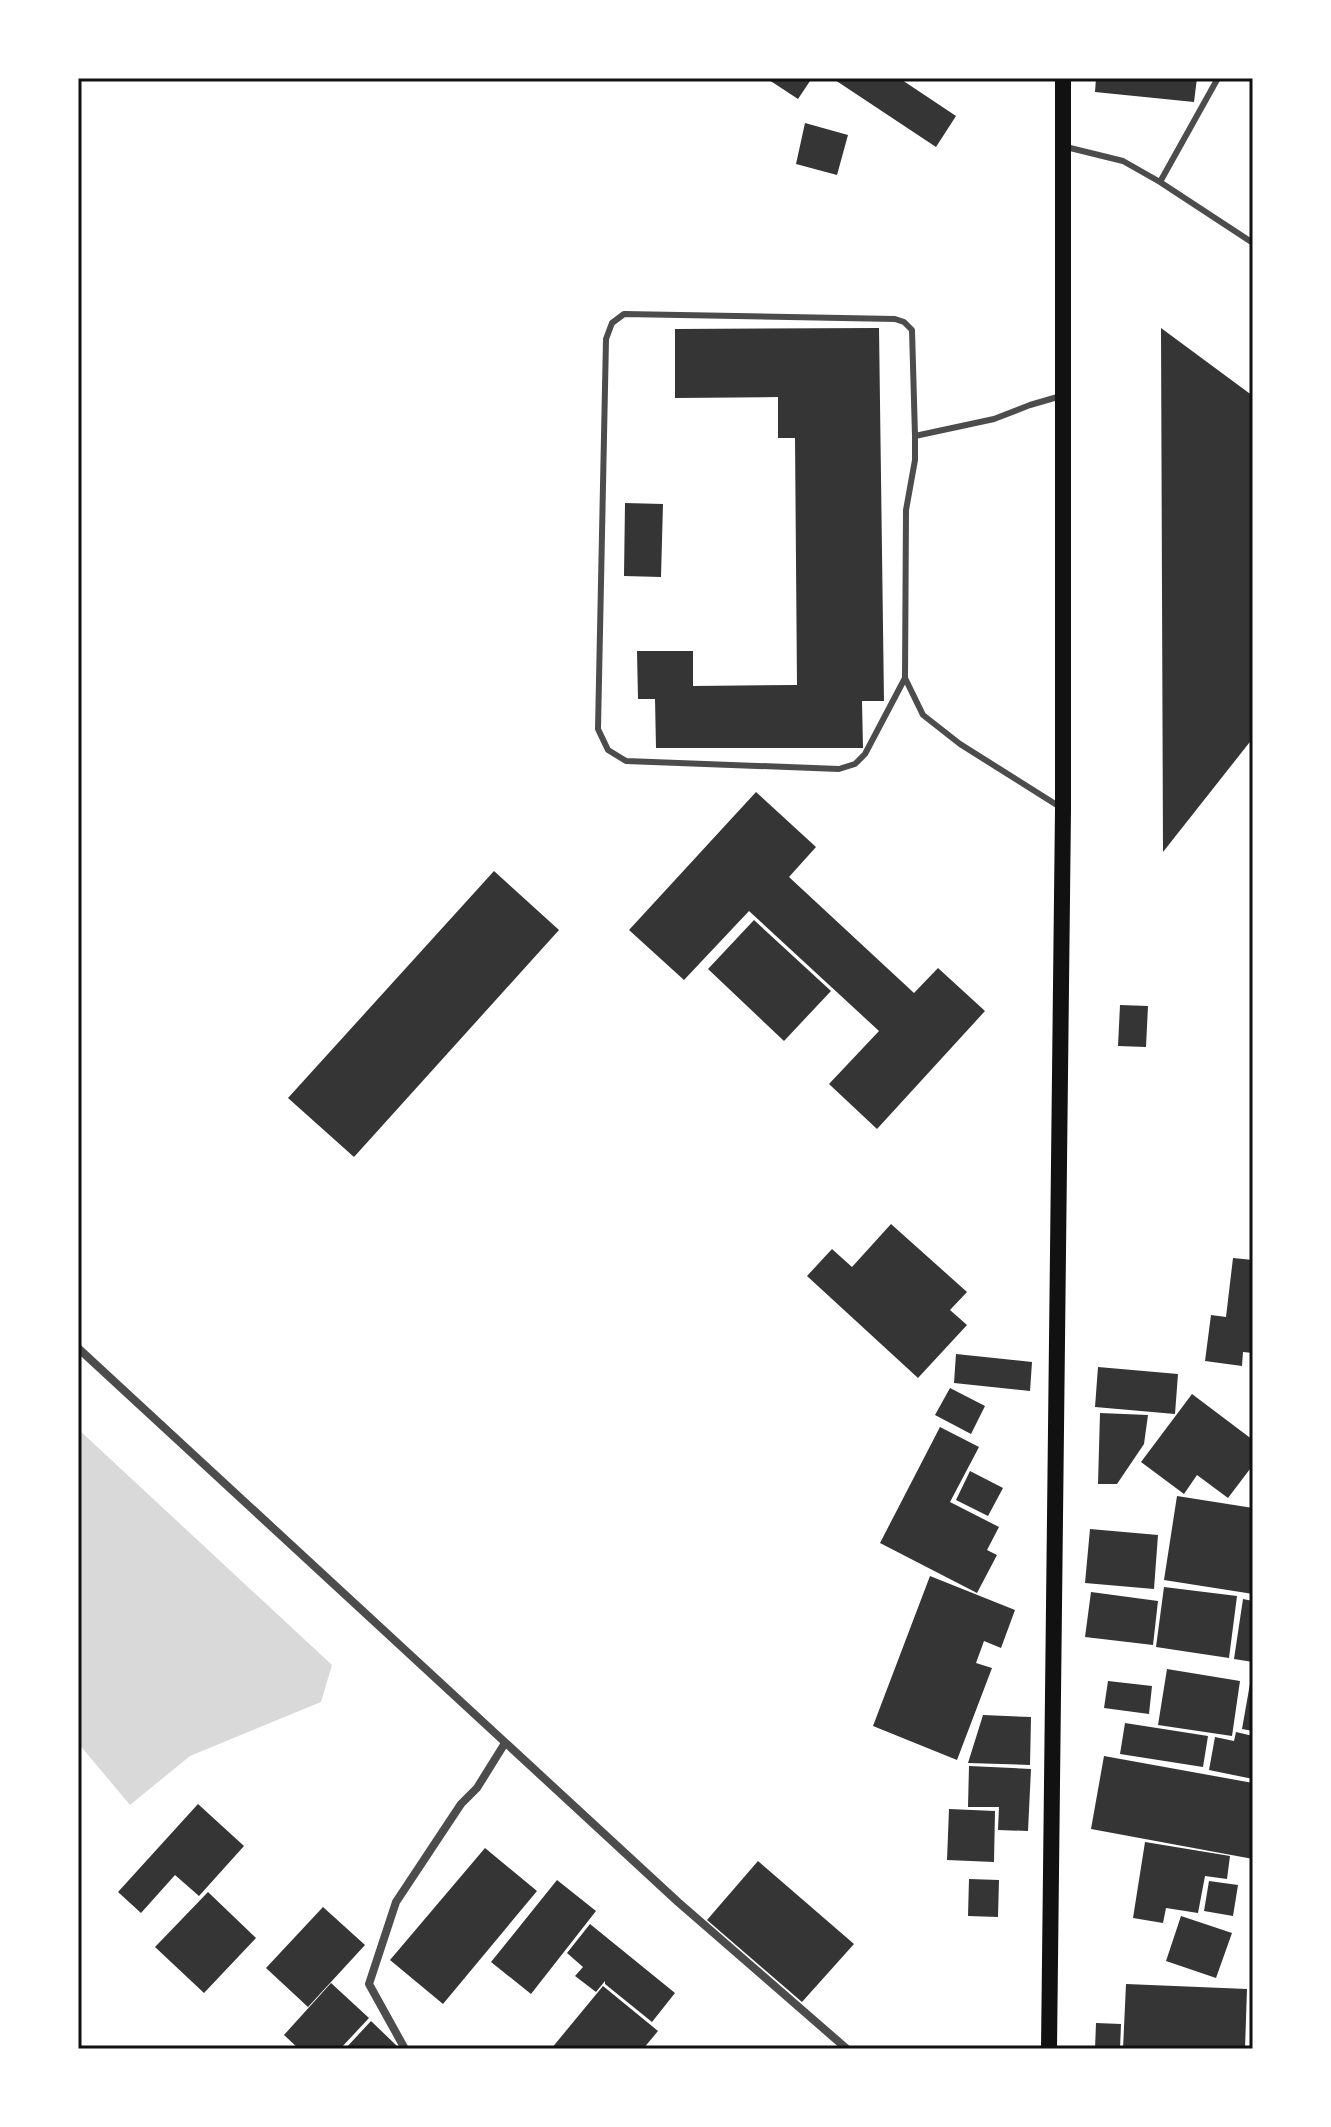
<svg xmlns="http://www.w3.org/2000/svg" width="1331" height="2127" viewBox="0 0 1331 2127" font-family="Cabin,sans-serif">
<rect width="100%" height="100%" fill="#fff"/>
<path fill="#d9d9d9" d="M78,1429L332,1665L321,1702L190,1756L130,1805L78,1743Z"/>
<path fill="#353535" d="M766,78H812L798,99Z
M832,78H899L956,116L936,147Z
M1096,78H1197L1194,102L1095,92Z
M805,123L848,135L837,175L796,164Z
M879,328L884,701H862L863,748H656L655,699H638L637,651H693V686L797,685L795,438H778V397L675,398V329Z
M1161,328L1253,396V738L1163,852Z
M625,503L663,504L661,577L624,576Z
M756,792L816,847L789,877L914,993L938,968L985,1011L877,1129L829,1084L879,1031L749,911L684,980L629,930Z
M494,871L559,930L354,1157L288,1098Z
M754,920L831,991L784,1041L708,969Z
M1120,1005L1148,1006L1146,1047L1118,1046Z
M891,1224L967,1292L950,1310L967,1325L918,1378L807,1276L832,1249L852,1267Z
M1233,1258L1253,1260V1353L1243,1352L1242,1366L1205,1361L1211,1315L1226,1317Z
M956,1354L1032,1362L1030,1391L954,1383Z
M1098,1367L1178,1374L1175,1414L1095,1407Z
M950,1388L985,1406L971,1434L935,1415Z
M1192,1394L1253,1440V1465L1228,1498L1197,1475L1184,1494L1141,1462Z
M1100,1413L1148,1415L1144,1444L1117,1484H1098Z
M940,1427L979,1447L950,1502L999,1527L987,1550L997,1555L977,1593L880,1543Z
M970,1471L1003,1488L988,1516L956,1500Z
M1177,1496L1253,1508V1594L1164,1580Z
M1090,1529L1158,1535L1154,1589L1085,1583Z
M930,1576L1015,1610L1001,1648L984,1641L976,1663L992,1668L957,1760L873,1726Z
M1164,1587L1237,1596L1229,1658L1156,1647Z
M1091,1592L1158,1601L1153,1645L1085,1637Z
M1243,1599L1253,1601V1662L1234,1659Z
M1167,1669L1240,1681L1232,1736L1158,1725Z
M1251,1678H1253V1731L1242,1729Z
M1108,1681L1152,1686L1149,1714L1104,1708Z
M983,1715L1031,1717L1030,1765L968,1763Z
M1125,1723L1208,1736L1203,1767L1120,1754Z
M1236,1732L1253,1736V1779L1209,1770L1215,1737L1234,1741Z
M1104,1756L1253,1783V1859L1091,1829Z
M969,1766L1031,1769L1028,1831L998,1830L999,1807H968Z
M198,1804L244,1846L199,1896L175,1875L141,1913L118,1892Z
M949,1809L995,1811L994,1862L947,1860Z
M1145,1842L1230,1856L1227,1879L1205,1876L1198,1913L1166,1908L1163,1923L1133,1918Z
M485,1848L537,1891L443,2004L390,1960Z
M758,1861L854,1944L802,2002L707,1920Z
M969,1879L999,1880L998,1917L968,1916Z
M557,1880L596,1911L531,1994L491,1962Z
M1209,1881L1238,1885L1233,1916L1204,1911Z
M208,1892L256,1938L204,1993L155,1947Z
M323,1907L365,1945L308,2007L266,1968Z
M1181,1916L1232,1933L1216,1978L1166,1961Z
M590,1924L675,1993L652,2022L605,1984V1981L596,1992L575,1976L583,1967L567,1953Z
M331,1983L369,2018L340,2049H299L284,2035Z
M1126,1984L1247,1989L1245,2049H1123Z
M603,1986L658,2031L643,2049H551Z
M371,2021L397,2046L394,2049H345Z
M1096,2023L1121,2024L1120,2049H1095Z"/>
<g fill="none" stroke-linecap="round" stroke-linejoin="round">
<path stroke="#4c4c4c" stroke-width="6" d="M1066,147L1123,161L1160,182L1253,243
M1160,182L1218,78
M905,678L865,754L855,764L839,769L626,761L608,750L598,729L606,339L612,323L624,314L895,319L904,322L912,330L915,436
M1060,807L960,744L923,715L905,678L906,510L915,460V436L994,419L1030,405L1061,396"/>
<path stroke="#4c4c4c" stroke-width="8" d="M78,1348L678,1902L847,2049
M405,2049L369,1984L396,1902L461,1804L477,1788L505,1743"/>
<path stroke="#111" stroke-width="16" d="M1049,2049L1063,809V78"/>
</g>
<rect width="1331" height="2127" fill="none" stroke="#ffffff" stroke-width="160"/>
<rect x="80" y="80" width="1171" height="1967" fill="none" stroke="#111" stroke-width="3"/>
</svg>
